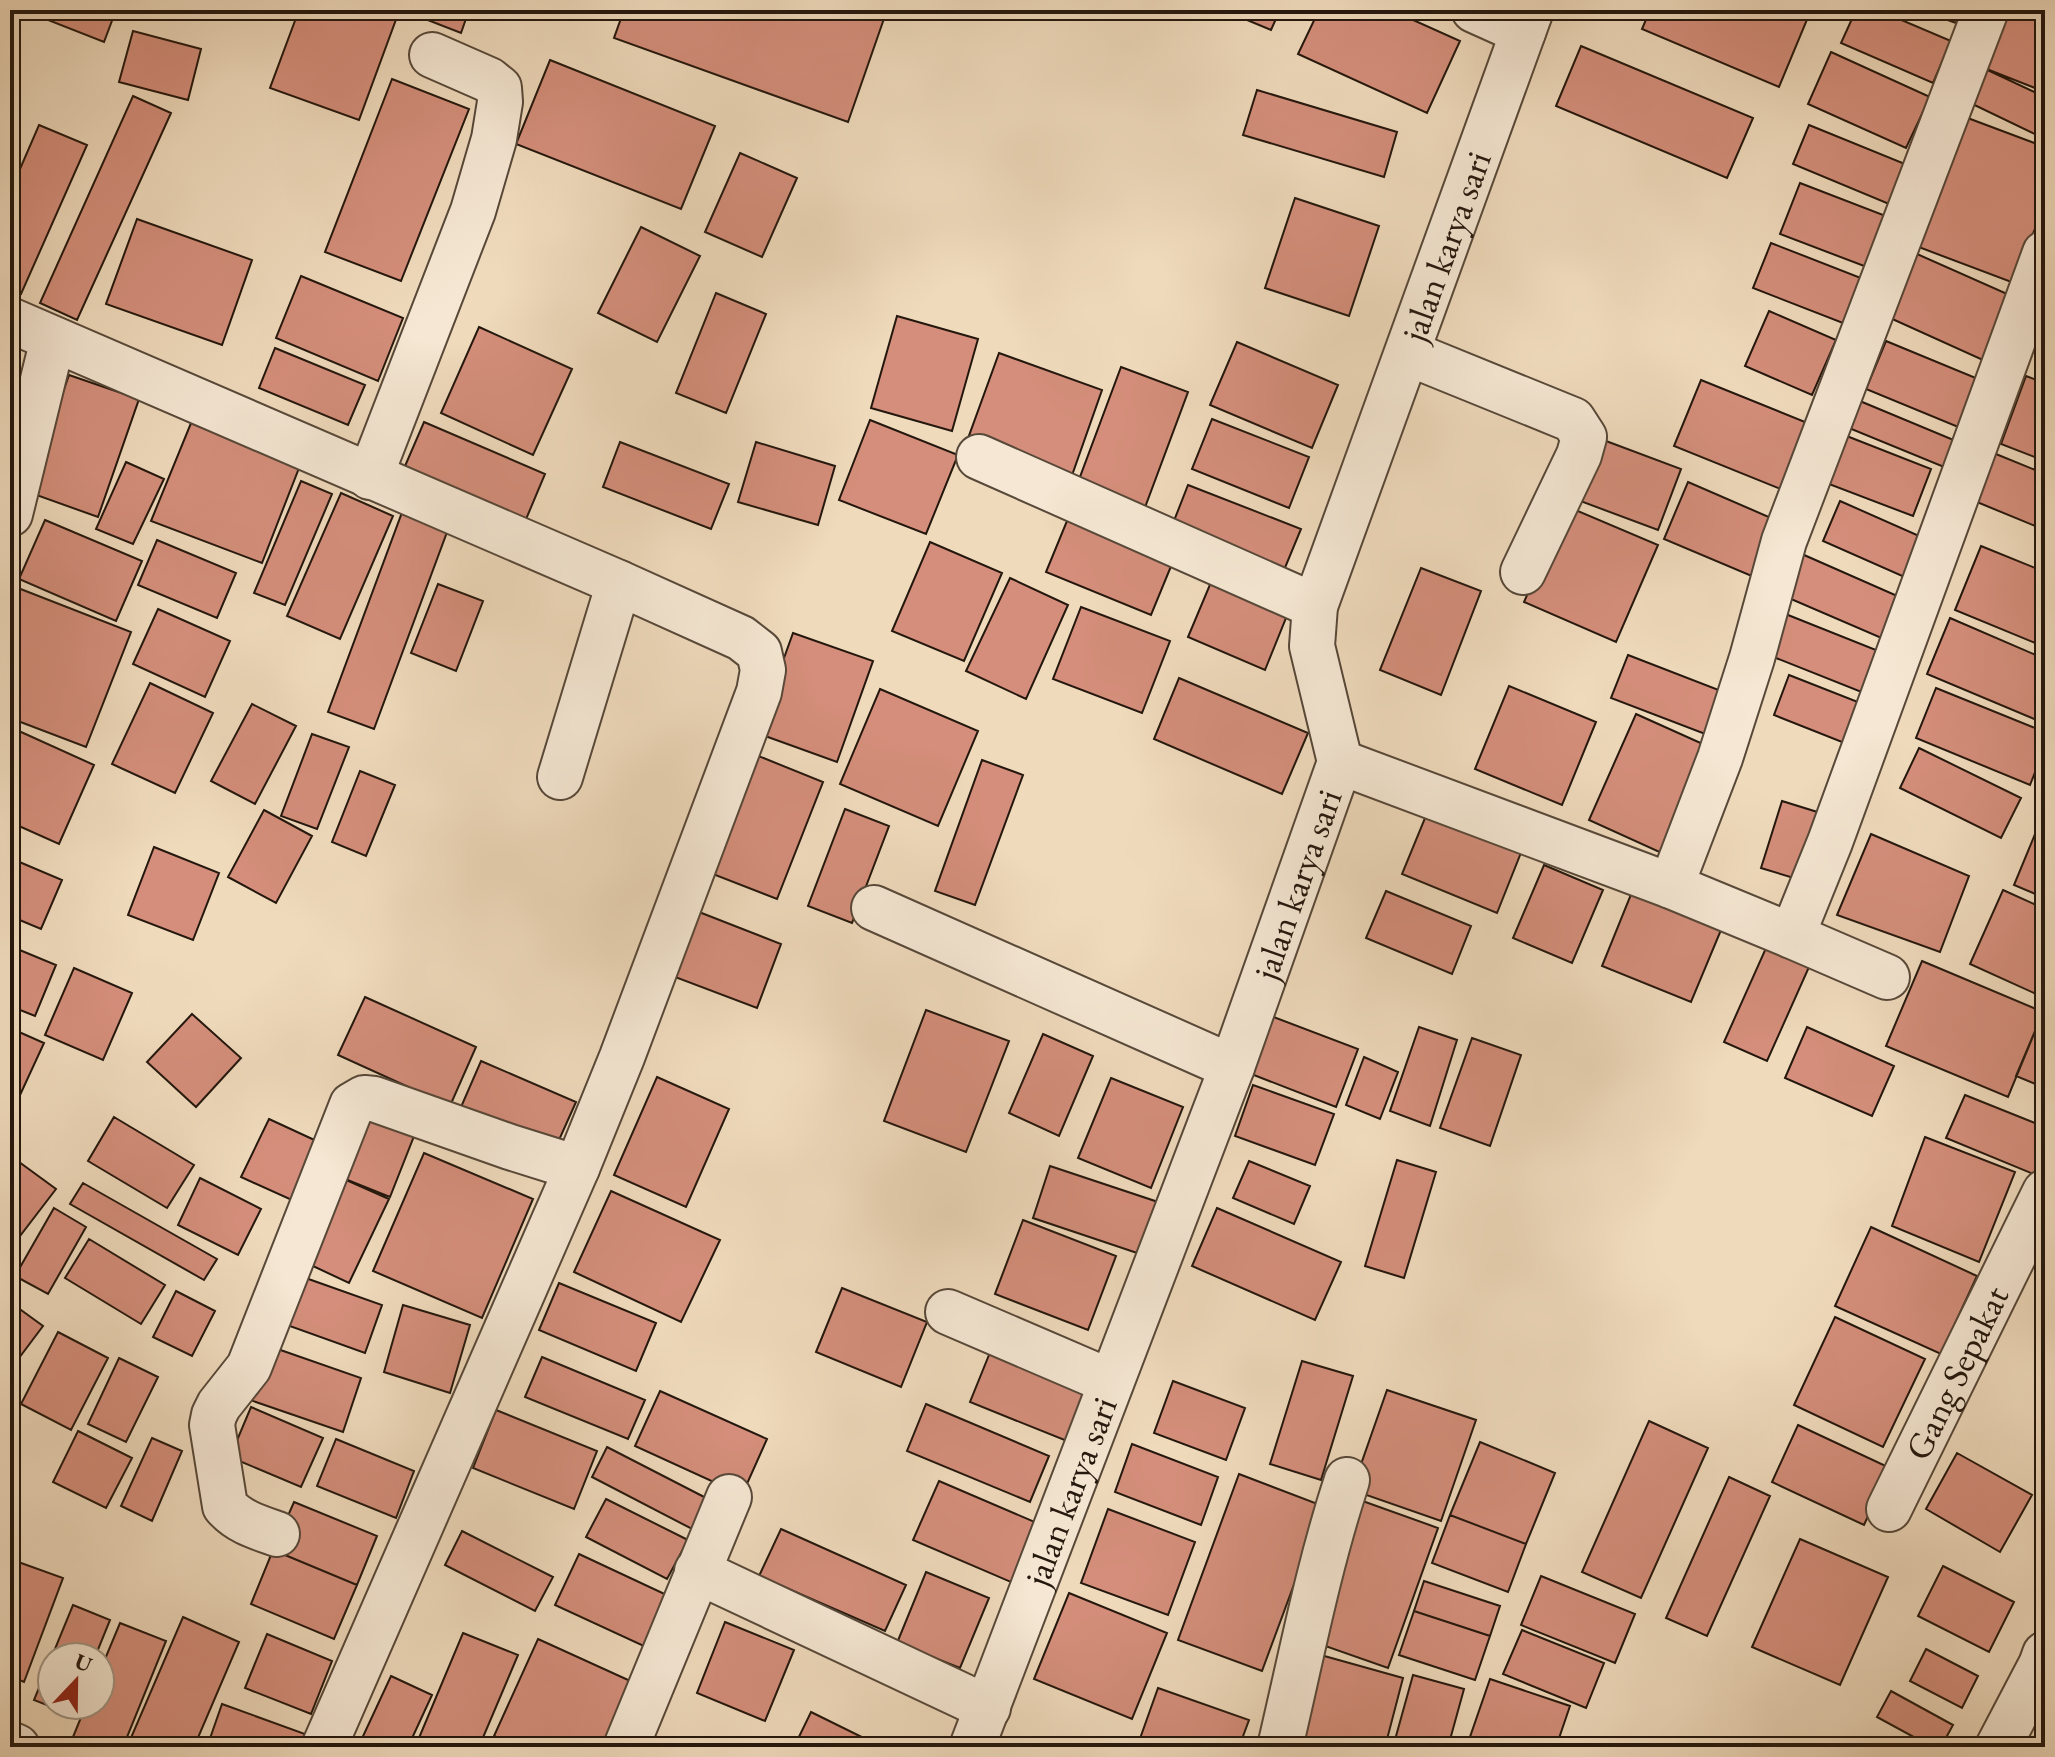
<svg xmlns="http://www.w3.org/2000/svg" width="2055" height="1757" viewBox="0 0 2055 1757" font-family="'EB Garamond',serif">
<rect width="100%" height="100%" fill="#efdabc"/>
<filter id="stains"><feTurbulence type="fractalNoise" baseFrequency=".0025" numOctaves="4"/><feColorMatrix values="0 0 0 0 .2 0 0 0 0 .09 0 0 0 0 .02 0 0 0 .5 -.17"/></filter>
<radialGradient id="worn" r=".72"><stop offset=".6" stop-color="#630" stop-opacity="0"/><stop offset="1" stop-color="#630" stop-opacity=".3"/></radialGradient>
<path fill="#d48e7b" stroke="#24170d" stroke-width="2" d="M52,10H116L104,42L48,20Z
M299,10H387L398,14L359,120L270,88Z
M402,10H469L461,33Z
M624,10H887L848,122L614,38Z
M1223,10H1280L1271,30Z
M1319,10H1391L1460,41L1427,113L1298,54Z
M1650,10H1811L1779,87L1642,29Z
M1856,10H1878L1951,41L1933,83L1841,43Z
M1919,10H1961L1956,23Z
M2002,10H2045V92L1979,66Z
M133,31L201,49L188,100L119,82Z
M1581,46L1753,118L1727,178L1556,106Z
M1831,52L1930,97L1906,148L1808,104Z
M550,60L715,126L681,209L516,144Z
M1979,66L2045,97V139L1964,100Z
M392,79L469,109L401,281L325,252Z
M1257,90L1397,132L1384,177L1243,135Z
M133,96L171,113L77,320L40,303Z
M1965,117L2045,147V203L2014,283L1916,246Z
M39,125L87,145L21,294L10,290V192Z
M1809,125L1905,164L1889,204L1793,164Z
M740,153L797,178L762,257L705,232Z
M1800,183L1891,218L1872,269L1780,234Z
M1295,198L1379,226L1349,316L1265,288Z
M137,219L252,260L222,345L106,304Z
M641,227L700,256L657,342L598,313Z
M1771,243L1866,280L1848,325L1753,288Z
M1908,250L2014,297L1985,361L1879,313Z
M301,276L403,318L378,381L276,338Z
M716,293L766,314L726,413L676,393Z
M1769,311L1836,340L1812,395L1745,366Z
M897,316L978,339L952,431L871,408Z
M479,327L572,369L533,455L441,413Z
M1886,341L1983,381L1963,429L1866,389Z
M1237,342L1338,385L1312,448L1210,405Z
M275,348L365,385L348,425L259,388Z
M999,353L1102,390L1070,481L966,444Z
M1121,367L1188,392L1144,510L1077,485Z
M69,375L139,399L98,517L28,492Z
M2026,376L2045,383V461L2001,444Z
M1701,380L1810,424L1783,490L1674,446Z
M1855,399L1956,441L1944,467L1844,426Z
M1212,419L1309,457L1289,508L1192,469Z
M870,420L958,455L926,534L839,500Z
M424,422L545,474L524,524L402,473Z
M191,423L299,468L262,563L151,521Z
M1839,433L1931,469L1913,516L1821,481Z
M1598,438L1681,469L1658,530L1575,499Z
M620,442L729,484L711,529L603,487Z
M756,442L835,466L818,525L738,502Z
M1991,452L2045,474V530L1972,500Z
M126,462L164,479L133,544L96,529Z
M301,481L332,494L285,605L254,593Z
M1688,482L1778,521L1754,577L1664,539Z
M1188,485L1301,529L1282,575L1170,531Z
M341,493L393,516L340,639L287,616Z
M1840,501L1935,543L1918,583L1823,541Z
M1566,506L1658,545L1616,642L1524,602Z
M404,507L450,524L374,729L328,712Z
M1069,516L1174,559L1151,615L1046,572Z
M45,520L142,561L116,621L19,579Z
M157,540L236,573L217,618L138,585Z
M930,542L1002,573L964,661L892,631Z
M1981,546L2045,572V647L1955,610Z
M1795,551L1911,602L1893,643L1777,593Z
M1421,568L1481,591L1441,695L1380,670Z
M1214,575L1290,608L1265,670L1188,637Z
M1010,578L1068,605L1026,699L966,671Z
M438,584L483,601L456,671L411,653Z
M18,588L131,632L86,747L10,718V608Z
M1081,607L1170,641L1142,713L1053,679Z
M158,609L230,641L205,697L133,664Z
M1783,613L1886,654L1869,695L1766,654Z
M1950,618L2045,659V708L2039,721L1927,674Z
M793,633L873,661L837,762L757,733Z
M1628,655L1729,694L1713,737L1611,698Z
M1789,675L1863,704L1847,744L1774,715Z
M1179,678L1308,733L1282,794L1154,739Z
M150,683L213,713L175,793L112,764Z
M1509,686L1596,722L1562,805L1475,769Z
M1936,688L2045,732V747L2030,785L1916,738Z
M880,689L978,731L938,826L840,784Z
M252,704L296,726L255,804L211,781Z
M1636,714L1714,749L1666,855L1589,820Z
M10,727L94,765L59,844L10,822Z
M312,734L349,747L317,829L281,816Z
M1919,748L2021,798L2001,838L1900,788Z
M751,753L823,782L777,899L705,871Z
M982,760L1023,775L975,905L935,891Z
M360,771L395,785L366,856L332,842Z
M1432,801L1526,840L1497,913L1402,874Z
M1782,801L1827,815L1807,882L1761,868Z
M845,809L889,826L852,923L808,906Z
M264,810L312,836L276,903L228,877Z
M2045,810V898L2014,885Z
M1871,834L1969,876L1940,952L1837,915Z
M154,847L219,873L193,940L128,915Z
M10,858L62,880L41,929L10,916Z
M1544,865L1603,890L1572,963L1513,938Z
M1636,882L1726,918L1691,1002L1602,966Z
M2003,890L2045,909V998L1970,964Z
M1386,891L1471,926L1452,974L1366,938Z
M699,912L781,944L757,1008L675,977Z
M10,946L56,965L35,1016L10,1006Z
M1766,948L1809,967L1767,1061L1724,1042Z
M1922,961L2043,1012L2008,1097L1886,1046Z
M74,968L132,993L103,1060L45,1035Z
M365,997L476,1047L450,1106L338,1055Z
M926,1010L1009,1041L966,1152L884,1121Z
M2043,1012L2045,1013V1088L2016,1076Z
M1263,1013L1358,1049L1336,1107L1241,1070Z
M192,1014L241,1058L196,1107L147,1062Z
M1419,1027L1457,1040L1430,1126L1390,1111Z
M1807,1027L1894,1066L1872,1116L1785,1078Z
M10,1028L44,1043L15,1106L10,1104Z
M1043,1034L1093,1056L1059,1136L1009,1113Z
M1472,1038L1521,1055L1490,1146L1440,1128Z
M1364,1057L1398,1072L1380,1119L1346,1105Z
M481,1061L576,1102L555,1149L461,1107Z
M657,1077L729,1109L686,1207L614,1175Z
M1111,1078L1183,1107L1151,1188L1078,1158Z
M1253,1085L1334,1114L1315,1165L1235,1136Z
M1965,1095L2045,1127V1173L2043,1178L1946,1138Z
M364,1104L418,1126L390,1197L335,1175Z
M114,1117L194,1165L167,1208L88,1161Z
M269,1119L321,1143L294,1201L241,1177Z
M1925,1137L2015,1172L1979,1262L1892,1226Z
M424,1153L533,1199L482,1318L373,1271Z
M15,1159L56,1189L10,1249V1166Z
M1397,1160L1436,1172L1404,1278L1365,1266Z
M1249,1161L1310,1186L1294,1224L1233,1198Z
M1050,1166L1161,1203L1143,1255L1033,1218Z
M335,1175L389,1199L349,1283L296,1258Z
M200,1178L261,1209L238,1255L178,1225Z
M83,1183L217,1259L204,1280L70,1204Z
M611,1191L720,1240L681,1322L574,1272Z
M54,1208L86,1227L48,1294L15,1276Z
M1217,1208L1341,1262L1315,1320L1192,1266Z
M1023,1220L1116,1256L1088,1330L995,1294Z
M1871,1227L1977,1276L1941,1354L1835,1306Z
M89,1239L165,1285L141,1324L65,1278Z
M300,1276L382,1305L365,1353L284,1324Z
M559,1283L656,1323L636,1371L539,1330Z
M842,1288L927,1322L901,1387L816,1352Z
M176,1291L215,1311L192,1356L153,1337Z
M10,1302L43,1326L10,1370Z
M403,1305L470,1325L450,1393L384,1372Z
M1835,1317L1925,1359L1883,1447L1794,1405Z
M58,1332L108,1358L71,1430L21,1404Z
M269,1346L361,1378L343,1432L250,1400Z
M991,1350L1088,1389L1067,1441L970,1402Z
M542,1357L645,1400L628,1439L525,1397Z
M119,1358L158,1377L126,1442L88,1424Z
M1302,1361L1353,1376L1321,1480L1270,1464Z
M1173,1381L1245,1408L1226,1460L1154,1433Z
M1387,1390L1476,1420L1441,1521L1352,1490Z
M660,1391L767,1439L742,1495L635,1446Z
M926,1404L1049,1456L1030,1502L907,1451Z
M251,1407L323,1438L301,1487L230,1457Z
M496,1410L597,1451L574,1509L473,1468Z
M1649,1421L1708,1448L1641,1598L1582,1572Z
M1798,1425L1890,1468L1864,1525L1772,1482Z
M78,1431L132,1458L106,1508L53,1482Z
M152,1438L182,1451L152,1521L121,1506Z
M336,1439L414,1471L396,1518L317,1486Z
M1480,1442L1555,1473L1526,1544L1450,1515Z
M1132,1444L1218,1477L1201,1525L1115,1492Z
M607,1447L712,1501L696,1531L592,1477Z
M1957,1453L2032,1495L2000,1552L1926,1509Z
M1239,1474L1323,1506L1262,1671L1178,1640Z
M1729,1477L1770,1496L1707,1636L1666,1618Z
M939,1481L1044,1526L1018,1585L913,1540Z
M606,1499L688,1540L667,1579L586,1537Z
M1357,1499L1438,1528L1388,1668L1308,1640Z
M294,1502L377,1536L357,1585L273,1550Z
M1108,1509L1195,1542L1168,1615L1081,1583Z
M1450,1515L1526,1544L1508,1592L1432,1563Z
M781,1529L906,1585L885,1631L759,1576Z
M462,1531L553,1577L535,1611L445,1565Z
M1800,1539L1888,1577L1840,1685L1752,1647Z
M273,1550L357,1585L334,1639L251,1604Z
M579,1554L671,1597L648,1648L555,1605Z
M10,1559L63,1578L24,1682L10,1676Z
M1943,1566L2014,1602L1989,1652L1918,1616Z
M926,1572L989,1598L960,1668L897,1643Z
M1541,1576L1635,1614L1615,1663L1521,1625Z
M1424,1581L1500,1606L1490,1636L1414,1611Z
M1069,1593L1167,1633L1132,1719L1034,1679Z
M73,1605L110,1620L95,1657H52V1705H76L72,1715L34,1700Z
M1414,1611L1490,1636L1475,1680L1399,1655Z
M183,1617L239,1642L194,1747H127Z
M725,1622L794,1650L765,1721L697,1693Z
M120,1623L166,1641L123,1747H98L73,1737L86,1705H100V1671Z
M1522,1630L1604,1663L1586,1708L1503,1674Z
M463,1633L518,1655L479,1747H420L416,1745Z
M267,1634L332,1661L311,1714L245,1688Z
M538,1639L637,1684L608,1747H517L494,1736Z
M1926,1649L1978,1676L1962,1708L1910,1681Z
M1310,1652L1403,1678L1385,1747H1285Z
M1413,1675L1464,1689L1448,1747H1393Z
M391,1676L432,1695L408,1747H358Z
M1490,1679L1570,1706L1556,1747H1498L1470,1737Z
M1158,1688L1249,1720L1239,1747H1137Z
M1891,1691L1953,1725L1941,1747H1932L1877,1717Z
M222,1704L305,1734L301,1747H207Z
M811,1712L878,1745L877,1747H794Z"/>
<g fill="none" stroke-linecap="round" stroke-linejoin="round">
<g stroke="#574839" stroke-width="48">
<g id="minor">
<path d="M1474,10L1523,32"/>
<path d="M10,320L619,583L741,638L759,652L763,670L759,692L622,1057L577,1168L510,1147L374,1099L364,1098L352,1105L249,1367L219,1405L214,1415L212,1425L225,1506C239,1522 257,1527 277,1534"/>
<path d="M1408,353L1573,420L1584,437L1579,455L1523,572"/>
<path d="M979,457L1315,606"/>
<path d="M370,477L473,211L494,139L500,102L499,88L489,80L432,55"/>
<path d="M10,514L53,339"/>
<path d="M1340,762L1671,886L1792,936L1830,842L2045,253"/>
<path d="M560,777L619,583"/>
<path d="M1671,886L1720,758L1752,658L1784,541L1986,10"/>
<path d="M874,908L1232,1067"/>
<path d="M1792,936L1887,977"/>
<path d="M948,1312L1111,1382"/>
<path id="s1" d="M1889,1509L2045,1192"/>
<path d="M697,1571L988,1708"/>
<path d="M10,1744L17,1747"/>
<path d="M324,1747L577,1168"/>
<path d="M626,1747L729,1497"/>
<path id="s2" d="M972,1747L1232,1067L1340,762L1312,646L1315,606L1531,10"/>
<path d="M1280,1747C1301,1658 1318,1568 1347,1480"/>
<path d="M1998,1747L2041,1665L2045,1654"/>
</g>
</g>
<use href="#minor" stroke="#f5e7d3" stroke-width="44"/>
</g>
<g text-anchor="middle" stroke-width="7" stroke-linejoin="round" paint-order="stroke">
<g font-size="36" fill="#24170d" stroke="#f5e7d3">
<text dy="13" stroke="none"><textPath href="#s2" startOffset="1594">jalan karya sari</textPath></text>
<text dy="13" stroke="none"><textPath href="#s2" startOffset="922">jalan karya sari</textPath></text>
<text dy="13" stroke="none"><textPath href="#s1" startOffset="152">Gang Sepakat</textPath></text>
<text dy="13" stroke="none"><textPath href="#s2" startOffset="274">jalan karya sari</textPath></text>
</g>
</g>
<rect width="2055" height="1757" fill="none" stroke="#efdabc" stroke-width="40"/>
<rect x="12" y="12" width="2031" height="1733" fill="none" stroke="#24170d" stroke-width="4"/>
<rect x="20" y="20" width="2015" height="1717" fill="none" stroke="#24170d" stroke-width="2"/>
<g transform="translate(76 1681) rotate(22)"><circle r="38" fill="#f5e7d3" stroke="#a19484" stroke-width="2"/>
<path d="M0-6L14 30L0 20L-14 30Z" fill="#8f2418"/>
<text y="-12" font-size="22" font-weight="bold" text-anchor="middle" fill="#24170d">U</text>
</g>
<rect width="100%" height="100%" filter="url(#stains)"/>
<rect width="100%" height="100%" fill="url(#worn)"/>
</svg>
